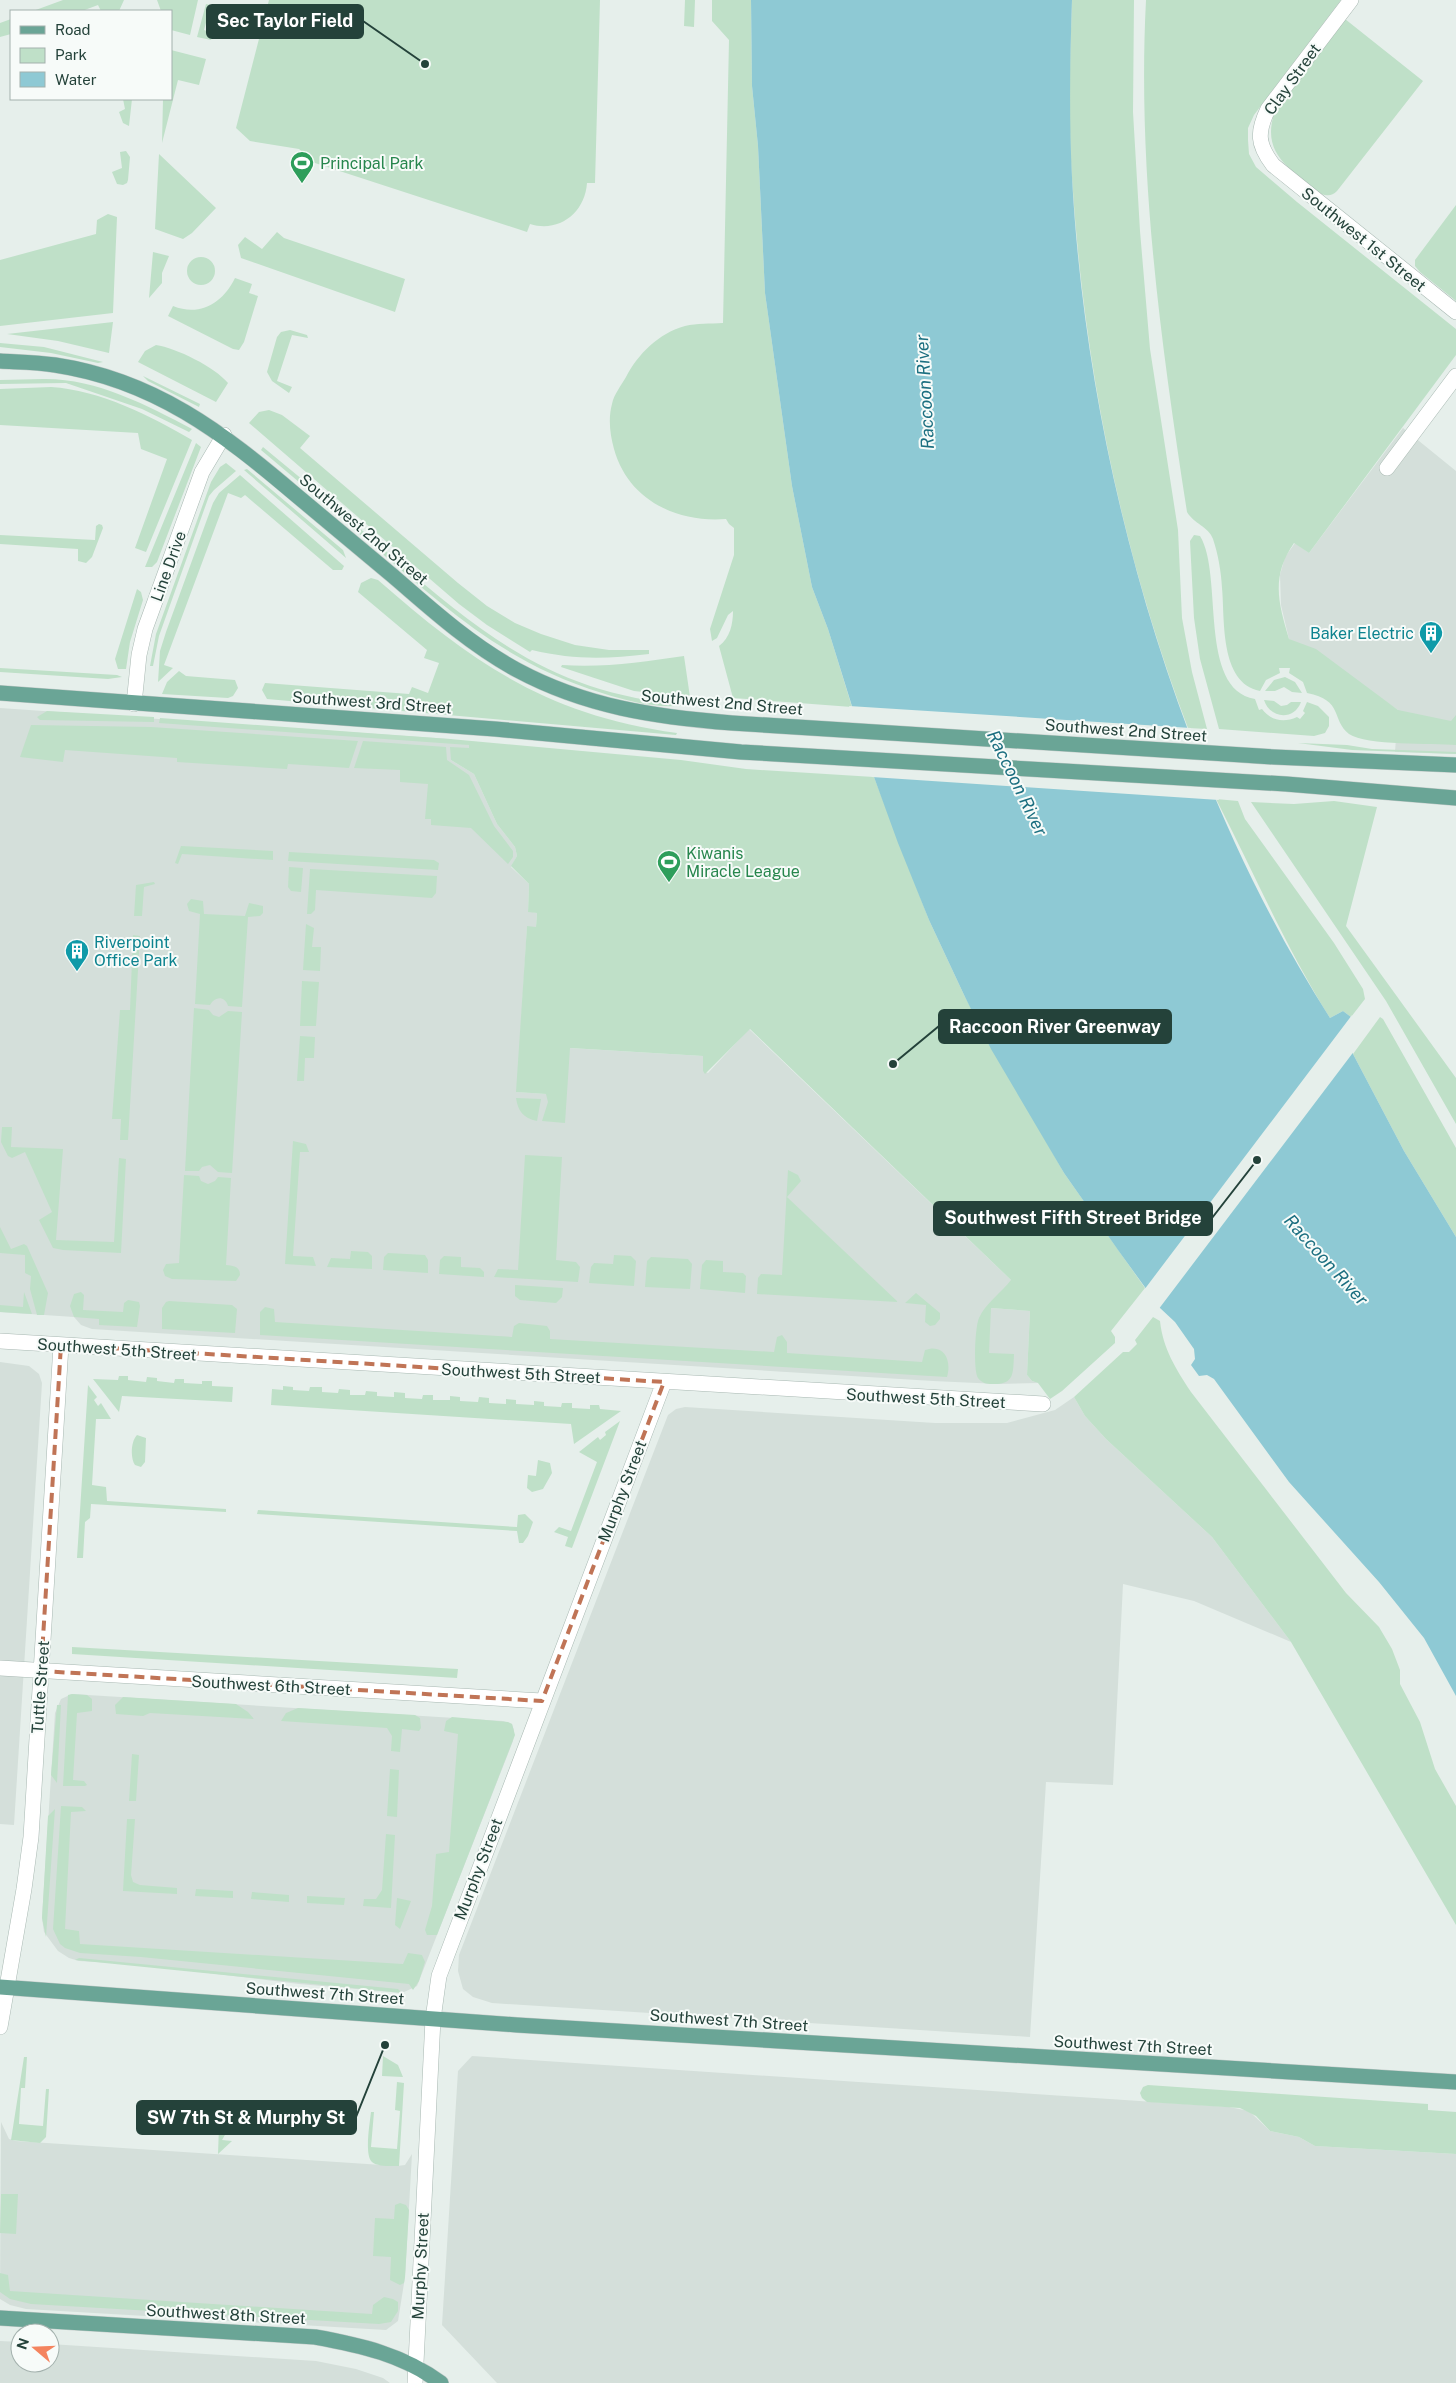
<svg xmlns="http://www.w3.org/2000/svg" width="1456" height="2383" viewBox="0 0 1456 2383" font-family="'Public Sans',sans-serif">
<rect width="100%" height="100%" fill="#e6efeb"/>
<path fill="#d4dfda" d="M1403,428L1456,471V754L1395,752L1398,710L1289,639L1281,605L1280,575L1285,557L1295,543L1309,553Z
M0,708L450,739L469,745V748L451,760L474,774L497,824L515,847L517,856L511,867L529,884L528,911L537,913L536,927H527L517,1092L546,1094L569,1048L703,1056V1071L708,1073L749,1029L1012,1281L990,1305L991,1308L1030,1311L1027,1375L1032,1381L1038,1383L999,1384L933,1381L92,1329L81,1325L74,1317L0,1312Z
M0,1362L29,1366L39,1374L42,1383L14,1825L0,1824Z
M1074,1397L1085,1416L1106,1439L1212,1537L1291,1642L1194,1601L1123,1584L1113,1785L1046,1782L1030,2037L492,2003L473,1997L463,1989L458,1971L459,1955L668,1415L676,1409L685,1407L935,1423H1007L1055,1410Z
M72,1694L503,1721L512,1724L514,1730L513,1741L417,1986L402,1993L299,1984L134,1964L79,1961L69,1958L58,1951L44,1932L42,1918L55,1713L61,1699Z
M472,2056L1229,2107L1249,2111L1270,2131L1299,2137L1315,2146L1456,2154V2383H497L442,2325L458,2071Z
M1,2122L9,2139L16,2141L397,2166L405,2165L412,2154L405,2277L398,2321L386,2330L26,2309L10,2305L0,2299Z
M0,2341L20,2342V2363H50V2344L316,2361L356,2369L383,2378L390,2383H0Z"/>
<path fill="#bfe0c8" d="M63,0H124L119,11H101L98,5L82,11H33Z
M157,0H198L190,35L171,30V11H161Z
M269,0H600L595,183H587C585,213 559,233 530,224L527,232L315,163L299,149L250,141L236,128Z
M685,0H695L694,27L684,26Z
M712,0H751L752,86L758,146L765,293L792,486L812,587L828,629L852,707L733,698L719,646C730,638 733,624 733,611L728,615L717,638L712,641L710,629L734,555V528L729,524L726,519C677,523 628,500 614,449C610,434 608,419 612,404C614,394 621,386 626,377C638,354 659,333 685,326C697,323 710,324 723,323L729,40L712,21Z
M1072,0H1134L1133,112L1140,231L1150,349L1178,530L1182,618L1192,672L1207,729L1188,728C1121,551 1084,366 1072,178C1068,119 1070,59 1072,0Z
M1146,0H1341L1254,115L1248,128V140L1249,154L1256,167L1297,202L1456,329V355L1309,553L1294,543C1271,576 1278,602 1289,639L1316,649L1398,710L1451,721L1456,715V745C1433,743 1366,746 1349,734C1331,720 1344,700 1307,693L1303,682L1289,673L1290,668H1279L1280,673L1266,680L1260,691C1219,683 1225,618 1222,588C1221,571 1218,554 1213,539C1208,526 1194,524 1187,512C1161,343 1137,172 1146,0Z
M206,4L211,5L204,30L213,33L211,40L197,37Z
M11,19V34L0,37V23Z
M1345,19L1423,81L1337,191C1332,196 1328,196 1321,194C1293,170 1261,156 1274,114Z
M171,50L206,59L199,85L178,80L162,143L163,99H171Z
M123,99H132L129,126L123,123L119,112L125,109Z
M126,151L130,157L128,180L127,183L123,185L117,184L112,172L122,168L120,152Z
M159,154L216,208L192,233L183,239L155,229Z
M1456,205V301L1420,272L1415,266V260Z
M108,214L117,217L113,313L0,326V260L96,234L97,220Z
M277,232L284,238L405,279L395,312L241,258L238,245L245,237L262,249Z
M153,252L169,256L162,273V283L149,298Z
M187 271a14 14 0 1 1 28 0a14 14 0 1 1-28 0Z
M235,278L252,284L249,293L258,296L244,342L239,350L233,349L168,316L173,306C200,317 223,303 235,278Z
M113,322L109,353L58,341L7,334Z
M290,330L307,335L308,338L292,335L277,381L292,387L289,393L272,381L267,372L277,337L281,332Z
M0,343L44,347L103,362L98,363L51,353L0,347Z
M156,345C176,348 215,367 228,383L216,402L138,362L145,351Z
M143,376L200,404L199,407L148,381Z
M43,379C95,378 147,405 192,429L189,432L142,409L66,383L0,384V380Z
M51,387C100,390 151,416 192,440L146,552L135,548L167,459L141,449L138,433L0,425V389Z
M269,410L282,415L310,436L300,448L458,583L487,606L515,623L541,634L575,645L609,650H649V654C606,659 574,660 532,650L530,652L487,625L459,604L249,423L259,412Z
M196,443L201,447L157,562L152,567H145Z
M263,447C308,484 352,521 396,560C488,640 560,695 688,705C658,709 630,702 602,693C503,662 447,609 371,544C335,512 298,481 261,450Z
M226,463L236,471L214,490L209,496L159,636L153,666H150L156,634L211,482L220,467Z
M247,469L343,550L346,558L244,470Z
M240,475L344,566L342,570H333L245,495L241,498L228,493L164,665L173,668L158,682L160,651L166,632L213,503L219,493Z
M99,524L102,525L103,528L92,557L86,563L78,561V549L0,544V535L95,540L96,526Z
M1194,535L1200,536C1224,575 1197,689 1255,699L1259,710L1262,709C1271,721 1284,723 1297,717L1300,719L1305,713L1303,711L1307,702L1318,706L1329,717V726L1325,733L1314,736L1219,729L1200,659L1194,618L1190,541Z
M371,578L378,580C474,664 547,715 677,733L676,735L267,699L262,690L265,683L409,694L412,687L428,693L439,663L424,658L427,650L358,592L361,583Z
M137,589L141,592L143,600L130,642L126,669H118L115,659Z
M684,656L690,697L634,691L561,667L562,665C603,668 643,662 684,656Z
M0,668L117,675L122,677L108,679L0,672Z
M179,671L186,676L235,680L238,688L233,696L228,698L162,694L167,682Z
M1285,677L1295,682L1302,693L1292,692L1284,687L1275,691H1265L1274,680Z
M1264,700L1274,701L1281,706L1287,705L1291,702H1301C1294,721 1270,719 1264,700Z
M47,711L154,717V722L40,720L37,717Z
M160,718L450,739L681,760L746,769L874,777L929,920L965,997L1064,1173L1145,1288L1111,1331L1115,1337V1343L1062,1391L1050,1399L1038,1383L1032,1381L1027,1375L1030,1311L991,1308L989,1353L1014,1354C1013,1373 1015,1385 992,1384C986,1384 982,1383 978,1378C973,1371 975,1326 979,1318C985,1304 1002,1292 1011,1280L750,1029L705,1074L703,1071V1056L570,1048L565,1123L542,1121L548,1102L546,1094L516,1092L527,926L536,927L537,913L528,912L529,884L511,866L517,856L515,847L497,824L474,774L451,760L450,747L469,748V745L159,723Z
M31,725L151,727L358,741L349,768L288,764L287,769L177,762V758L65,750L63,762L20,757Z
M363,741L446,747L447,760L469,775L494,826L513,851V857L508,864L471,828L431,825V819H425L428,784L400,782V770L354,768Z
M1298,743L1347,745L1372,749L1456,752V754L1352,750Z
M1216,799L1238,801L1245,819L1334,943L1363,989L1365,999L1351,1017L1343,1011L1330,1018C1286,948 1254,873 1216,799Z
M1334,801L1377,807L1346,926L1456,1078V1124L1386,1001L1251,802L1294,804Z
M181,846L273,851V860L182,854L178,864L175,863Z
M289,852L434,860L439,863L438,870L288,861Z
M289,867L303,868L301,892L291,891L288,887Z
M310,869L437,876L436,893L432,898L316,890L315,910L311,914H307Z
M154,882L155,884L144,887L142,916H134L136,885Z
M191,899L203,901L204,914L245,916L249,903L263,906V913L260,916L248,917L242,1007L228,1006C225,996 215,996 210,1005L195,1004L200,914L189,911L187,904Z
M306,924L314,928L312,947H321L320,971L303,970Z
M133,935L140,936L128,1140H120L121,1119H112L120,1010H130Z
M302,981L319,982L316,1026H300Z
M194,1008L209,1010L213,1015L219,1017L228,1011L242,1012L232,1173L218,1172L210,1165L202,1167L199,1171H185Z
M1380,1017L1383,1019L1456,1148V1237L1404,1151L1353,1054Z
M300,1036L315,1037L314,1058H305L304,1081H297Z
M516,1098L541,1099L537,1121C523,1118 518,1111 516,1098Z
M2,1127H12L11,1147L63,1149L56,1240L114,1242L119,1158L126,1159L121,1253L63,1250L53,1248L39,1220L52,1212L25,1152L12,1158L8,1156L1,1142Z
M293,1141L306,1144L309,1152H300L293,1256L313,1257L316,1266L285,1264Z
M525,1155L562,1157L556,1260L576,1262L580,1267L578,1282L494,1277L498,1269L518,1270Z
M788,1170L798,1175L801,1181L787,1197L898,1302L757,1294L758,1278L761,1274L782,1275Z
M184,1175L199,1176L201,1181L208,1184L215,1181L218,1177L231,1178L226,1265C233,1266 240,1266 240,1275L236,1281L172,1279L165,1276L163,1270L166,1264L179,1263Z
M0,1227L11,1249L24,1244L27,1246L48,1293L44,1315H37L30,1289L31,1276L25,1273V1255L0,1253Z
M351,1251L368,1252L372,1256V1269L327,1267L331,1258L350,1259Z
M388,1253L425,1255L428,1260V1273L383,1270L384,1257Z
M614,1255L631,1256L636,1261L634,1286L589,1283L591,1267L594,1263L613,1264Z
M444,1256L461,1257V1267L480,1268L484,1272V1277L439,1274L440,1260Z
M651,1257L688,1259L692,1264L690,1289L645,1287L647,1261Z
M706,1260L723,1261V1272L743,1273L746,1276L745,1293L700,1289L702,1265Z
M515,1285L563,1288L562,1297L556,1303L520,1300L515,1296Z
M24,1292L32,1314L0,1312V1305L23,1307Z
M81,1292L84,1295L83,1310L123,1312L124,1303L128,1300L139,1302L140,1306L137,1327L99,1325V1319L74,1317L70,1306L74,1294Z
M916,1293L940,1313V1319L935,1325L930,1326L925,1322L926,1305L905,1303Z
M169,1301L232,1305L237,1309L235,1333L162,1329V1308L166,1302Z
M265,1307L274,1309L275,1322L512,1337L514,1326L519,1323L547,1326L550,1331V1339L774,1352L777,1337L782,1335L787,1342V1353L922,1362L925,1350C944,1343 952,1360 947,1377L260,1335V1312Z
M1153,1317L1160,1321C1163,1349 1176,1369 1191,1392L1346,1593L1379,1627L1392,1649L1400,1670V1684L1420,1722L1435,1769L1456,1806V1925L1291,1642L1212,1537L1106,1439L1085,1416L1074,1397L1123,1352H1129L1137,1344L1135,1340Z
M119,1376H128V1380L146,1382L147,1377L157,1378V1381L174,1383L175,1379H184V1383L202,1384V1381H212V1386L233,1387L232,1402L122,1396L119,1412L93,1379L118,1380Z
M88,1385L97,1397L94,1400L98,1406L101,1403L111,1419H96L92,1485L106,1487L107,1501L226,1509V1512L91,1504L90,1518L85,1522L83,1558H77Z
M283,1386L293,1387V1390L309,1391L310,1387H322V1392L338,1393L339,1389L350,1390V1395H365L366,1391L377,1392V1396L394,1397V1392L405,1393V1398L422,1399L423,1395H433V1400H450V1396L460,1397V1401L478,1402L479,1397L489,1398V1403L506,1404V1399L516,1400V1404L534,1405V1401L544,1402V1406L561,1407L562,1403H572V1408L590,1409V1405H599L600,1409L621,1411L574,1444L571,1424L271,1405L272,1389L283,1390Z
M620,1421L572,1548L565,1546L568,1537L554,1532L559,1527L571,1531L597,1462L579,1452L598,1437L600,1440L606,1435L605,1432Z
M137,1435L146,1438L145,1462L141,1467L135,1465C130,1458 131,1441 137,1435Z
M538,1460L550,1463L552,1473L543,1489L532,1492L527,1488L528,1475L536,1476Z
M258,1510L517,1527L518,1515L525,1514L533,1522L528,1536L523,1543H519L517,1531L257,1514Z
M72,1647L458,1669L457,1678L72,1654Z
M72,1694L87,1695L92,1699V1711L77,1713L73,1780L84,1781L87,1785L85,1786H63L68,1695Z
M123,1697L236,1704L248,1712L254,1719L150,1713L143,1716L116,1714L115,1705Z
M57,1705H61L57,1783L51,1775Z
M298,1708L415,1715L420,1718L421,1728L419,1731L402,1729L400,1752L391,1751L392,1736L387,1728L281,1721L286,1713Z
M452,1717L508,1722L512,1724L515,1735L437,1935H427L425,1930L432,1906L436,1854L449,1852L458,1734L444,1731L446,1721Z
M132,1754L139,1755L136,1801H129Z
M390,1769L399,1770L397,1817L387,1816Z
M61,1806L82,1807L86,1811L71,1812L65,1929L79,1931L80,1944L403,1964L408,1953L422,1955L425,1962L419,1981L413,1990L409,1984L141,1957L80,1953L65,1948L60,1944L53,1929Z
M55,1809L46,1937L42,1918L48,1816Z
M127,1819H135L131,1875L133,1882L140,1885L177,1888V1894L123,1891Z
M386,1834L395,1835L391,1908L363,1906L364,1899H376L382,1890Z
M196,1889L233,1891V1898L195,1896Z
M252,1892L289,1895V1902L251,1899Z
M307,1896L345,1898L344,1905L307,1903Z
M397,1898L411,1901L400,1929L395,1925Z
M79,1958L398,1989L402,1993L75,1960Z
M383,2056L398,2065L403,2077L382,2076Z
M24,2057H27L25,2088H21L19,2124L43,2126L46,2089H49L46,2137L40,2143L11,2140Z
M397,2082L404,2083L399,2166C391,2166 378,2167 372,2162C364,2155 370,2122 371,2112H374L371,2147L397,2149L400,2111L395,2110Z
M1148,2085L1428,2104V2110L1456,2112V2154L1315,2146L1299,2137L1270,2131L1256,2116L1240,2108L1147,2102L1142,2098L1140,2093L1143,2087Z
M219,2126L229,2128L222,2140L232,2141L218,2154Z
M1,2194H18L16,2234L0,2233Z
M400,2203L406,2205L409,2210L405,2277L404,2283L400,2285L390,2280L391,2257L373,2256L375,2218L394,2219L395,2205Z
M0,2273L8,2275L10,2291L372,2314L373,2305L384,2297L393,2299L398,2302V2311L391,2322L379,2324L31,2304L10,2299L0,2292Z"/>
<path fill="#8ec9d4" d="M751,0H1072C1070,59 1069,118 1072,177C1087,461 1176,777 1330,1018L1343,1011L1351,1017L1346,1034L1353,1054L1404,1151L1456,1237V1696L1424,1638L1379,1582L1289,1482L1214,1379L1207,1375L1199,1376L1191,1365L1195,1359L1194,1349L1175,1322L1160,1308L1118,1250L1064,1173L991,1049L965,997L929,920L898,843L874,777L828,629L812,587L792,486L765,293L758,146L752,86Z"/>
<path fill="#e6efeb" d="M849,706L1191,728L1219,800L872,777Z
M1352,1015L1349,1034L1355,1050L1158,1310L1144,1290Z"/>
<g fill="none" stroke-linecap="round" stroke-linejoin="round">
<g stroke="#a8b8b2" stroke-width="16">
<path id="minor" d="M1351,0L1268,109C1257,132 1257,144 1273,165L1456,312
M1387,468L1456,376
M134,704L139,655L145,629L202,472L224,435
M0,1341L1043,1404
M0,1668L542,1701
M0,2027L24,1889L31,1837L61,1345
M415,2383L433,2019L439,1976L664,1382"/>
</g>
<g stroke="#c2cac8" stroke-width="16">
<path id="major" d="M0,361C18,362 37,362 55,365C154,380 222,432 296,495C328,522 361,549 393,576C432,610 471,645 517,670C586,707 655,717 732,723L1274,757L1456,765
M0,693L495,729L741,752L1286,784L1456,798
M0,1987L517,2025L1456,2082
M0,2318L315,2337C360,2345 404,2355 441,2383"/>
</g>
<use href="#minor" stroke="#fff" stroke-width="15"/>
<use href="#major" stroke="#6aa596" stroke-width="15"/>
</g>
<path fill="none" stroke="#c07456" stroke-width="4" stroke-dasharray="10 6" stroke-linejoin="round" d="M61,1345L664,1382L542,1701L41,1671Z"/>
<defs>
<g id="stadium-pin" transform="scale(1.25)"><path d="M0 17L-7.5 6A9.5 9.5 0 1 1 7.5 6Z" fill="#2e9e5b" stroke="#f7fbf9"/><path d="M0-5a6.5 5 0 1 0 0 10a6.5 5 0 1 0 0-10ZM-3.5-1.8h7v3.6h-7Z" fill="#fff"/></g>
<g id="building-pin" transform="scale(1.25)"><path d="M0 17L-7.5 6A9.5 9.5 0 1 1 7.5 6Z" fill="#0f9aa8" stroke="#f7fbf9"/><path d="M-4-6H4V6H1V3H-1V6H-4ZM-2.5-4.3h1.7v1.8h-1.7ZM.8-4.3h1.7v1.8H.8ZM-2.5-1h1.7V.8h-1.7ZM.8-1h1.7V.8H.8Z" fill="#fff"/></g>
</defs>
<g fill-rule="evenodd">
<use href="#stadium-pin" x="302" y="163"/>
<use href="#building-pin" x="1431" y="633"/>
<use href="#stadium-pin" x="669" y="862"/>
<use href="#building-pin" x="77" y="951"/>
</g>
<g text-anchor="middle" stroke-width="4" stroke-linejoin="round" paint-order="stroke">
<g font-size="16" fill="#24423a" stroke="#f7fbf9">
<text transform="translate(1292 79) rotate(-54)" y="6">Clay Street</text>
<text transform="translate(1364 239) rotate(39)" y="6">Southwest 1st Street</text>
<text transform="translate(364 529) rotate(40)" y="6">Southwest 2nd Street</text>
<text transform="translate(168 566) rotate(-70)" y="6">Line Drive</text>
<text transform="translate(372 702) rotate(4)" y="6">Southwest 3rd Street</text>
<text transform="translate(722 702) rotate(5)" y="6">Southwest 2nd Street</text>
<text transform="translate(1126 730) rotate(4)" y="6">Southwest 2nd Street</text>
<text transform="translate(117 1349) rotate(4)" y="6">Southwest 5th Street</text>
<text transform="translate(521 1373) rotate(3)" y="6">Southwest 5th Street</text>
<text transform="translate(926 1398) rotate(3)" y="6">Southwest 5th Street</text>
<text transform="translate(622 1491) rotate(-69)" y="6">Murphy Street</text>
<text transform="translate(271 1685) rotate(3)" y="6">Southwest 6th Street</text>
<text transform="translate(40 1687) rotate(-86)" y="6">Tuttle Street</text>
<text transform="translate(478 1869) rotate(-69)" y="6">Murphy Street</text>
<text transform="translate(325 1993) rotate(4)" y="6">Southwest 7th Street</text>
<text transform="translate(729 2020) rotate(4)" y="6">Southwest 7th Street</text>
<text transform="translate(1133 2045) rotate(3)" y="6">Southwest 7th Street</text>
<text transform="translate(420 2266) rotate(-87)" y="6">Murphy Street</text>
<text transform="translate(226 2314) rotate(3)" y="6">Southwest 8th Street</text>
</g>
<g font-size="16" fill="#27864d" stroke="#f7fbf9" text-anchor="start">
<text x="320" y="169">Principal Park</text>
<text x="686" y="859">Kiwanis<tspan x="686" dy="18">Miracle League</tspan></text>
</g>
<g font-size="16" fill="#0d838f" stroke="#f7fbf9" text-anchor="end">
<text x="1414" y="639">Baker Electric</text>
<text x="94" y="948" text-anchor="start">Riverpoint<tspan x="94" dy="18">Office Park</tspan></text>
</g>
<g font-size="18" font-style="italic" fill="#1c6f80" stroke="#f7fbf9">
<text transform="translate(925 392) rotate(-93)" y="6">Raccoon River</text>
<text transform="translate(1017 783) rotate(64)" y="6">Raccoon River</text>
<text transform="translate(1326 1260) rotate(48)" y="6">Raccoon River</text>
</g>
</g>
<path fill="none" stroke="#24423a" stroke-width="2" d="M425 64L363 21M893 1064L939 1026M1257 1160L1212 1218M385 2045L356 2117"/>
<g fill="#24423a" stroke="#f7fbf9" stroke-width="2">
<circle cx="425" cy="64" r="5"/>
<circle cx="893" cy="1064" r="5"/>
<circle cx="1257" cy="1160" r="5"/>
<circle cx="385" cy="2045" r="5"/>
</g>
<g fill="#24423a" stroke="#24423a" stroke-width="2">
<rect x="207" y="5" width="156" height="33" rx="5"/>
<rect x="939" y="1010" width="232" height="33" rx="5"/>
<rect x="934" y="1202" width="278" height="33" rx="5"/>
<rect x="137" y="2101" width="219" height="33" rx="5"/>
</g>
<g font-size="18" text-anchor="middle" font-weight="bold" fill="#fff">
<text x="285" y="27">Sec Taylor Field</text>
<text x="1055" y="1033">Raccoon River Greenway</text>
<text x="1073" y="1224">Southwest Fifth Street Bridge</text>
<text x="246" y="2124">SW 7th St &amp; Murphy St</text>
</g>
<rect x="10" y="10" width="162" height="90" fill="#f7fbf9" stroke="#a3b1ad"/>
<rect x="20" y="26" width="25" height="8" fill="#6aa596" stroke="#a3b1ad"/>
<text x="55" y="35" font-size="15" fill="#24423a">Road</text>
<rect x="20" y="48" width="25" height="15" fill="#bfe0c8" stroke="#a3b1ad"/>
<text x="55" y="60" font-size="15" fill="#24423a">Park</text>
<rect x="20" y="72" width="25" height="15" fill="#8ec9d4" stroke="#a3b1ad"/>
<text x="55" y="85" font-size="15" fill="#24423a">Water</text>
<g transform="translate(35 2348) rotate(289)"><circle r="24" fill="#f7fbf9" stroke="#a3b1ad"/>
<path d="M0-4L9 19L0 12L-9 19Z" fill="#f4845f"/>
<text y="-8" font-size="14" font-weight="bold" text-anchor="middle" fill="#24423a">N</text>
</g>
</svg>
